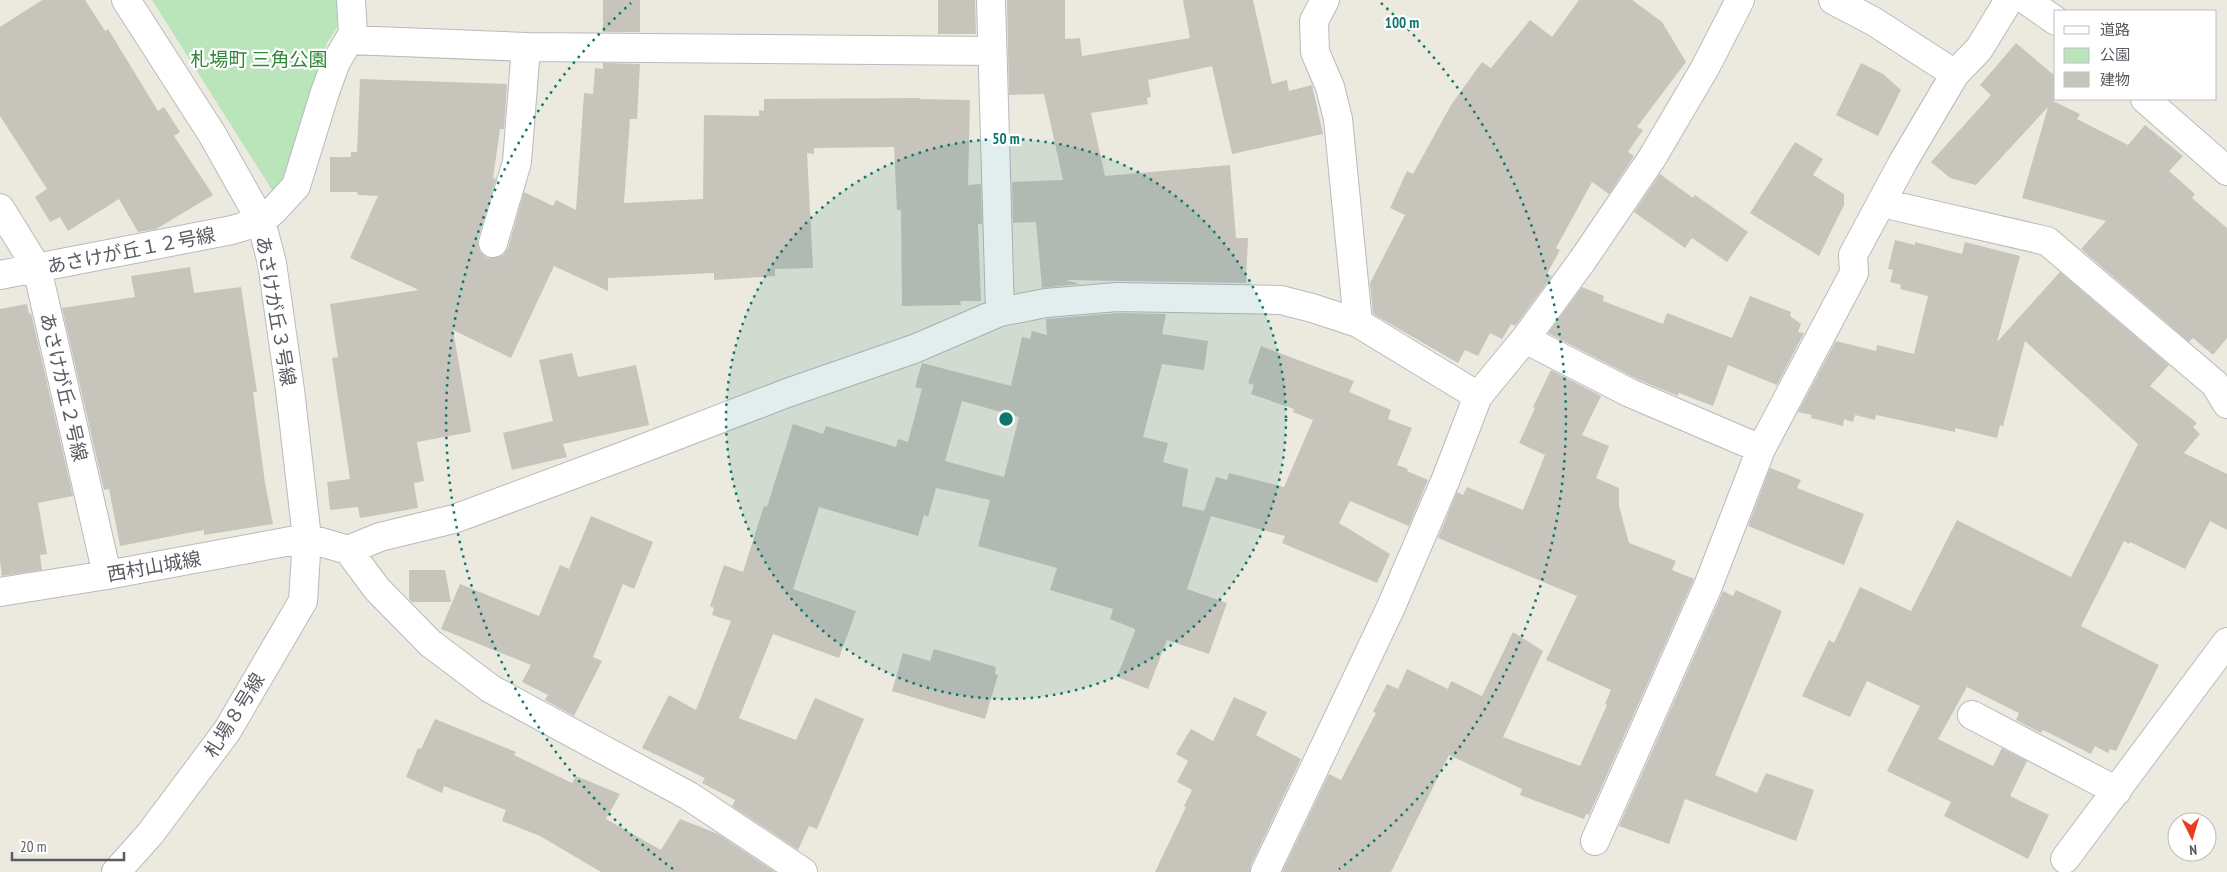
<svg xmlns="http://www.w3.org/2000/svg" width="2227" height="872" viewBox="0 0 2227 872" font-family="'PT Sans Narrow','Noto Sans JP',sans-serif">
<rect width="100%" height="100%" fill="#eceadf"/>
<path fill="#bae5bb" d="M152,0H339L340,23L327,43L282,184L272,190Z"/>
<path fill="#c7c4bc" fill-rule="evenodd" d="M42,0H85L105,31L108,29L158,111L164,107L180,132L174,136L213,195L156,229L138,232L119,199L68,231L60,217L50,222L35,197L47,189L0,116V27Z
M603,0H640V32H603Z
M938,0H975L976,34H938Z
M1007,0H1065V39L1080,38L1082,56L1190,38L1183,0H1253L1272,84L1287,80L1289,91L1312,85L1323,134L1232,154L1212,66L1148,80L1151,97L1147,98L1148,104L1091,113L1105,176L1230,165L1236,238H1248L1246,283L1066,280L1080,284L1042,288L1036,222L1013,223L1012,182L1063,180L1044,94L1009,95Z
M1579,0H1632L1662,22L1686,62L1637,127L1643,130L1628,152L1634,156L1609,194L1592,182L1556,248L1560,250L1547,274L1552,276L1515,326L1511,324L1502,339L1490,333L1478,356L1465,350L1458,363L1373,314L1370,283L1405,215L1390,208L1407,171L1413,174L1451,105L1482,62L1491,68L1530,20L1552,37Z
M2016,43L2056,77V99L2053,101L2080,114L2077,119L2128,145L2145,125L2183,156L2169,171L2195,194L2192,198L2227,228V338L2213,355L2193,338L2189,342L2081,249L2106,221L2022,198L2048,107L1976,185L1950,178L1931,162L1991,95L1980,85Z
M603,63L640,64L637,119H630L624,203L703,199L704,115L759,116V110L764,111V99L920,98V99L970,100L968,185L981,184L982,224H978L981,301H960L961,305L902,306L901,210H897L894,147L814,148V154L807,153L813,268L775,269V276L714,280V273L608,278V291L554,266L511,358L453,330L471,432L417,442L424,481L414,483L418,508L360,518L358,507L330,510L327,482L350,479L332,358L338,357L330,304L419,290L350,258L378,196L358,195L357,192H330V157H351V152H357L360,79L507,84L504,129H500L493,178L496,179L478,239V246L481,253L488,258H496L503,255L508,248L524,192L553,206L556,200L576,210L584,93L593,94L595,68L603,69Z
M1861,63L1883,74L1901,90L1878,136L1836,115Z
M1795,142L1823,159L1813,175L1844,194V205L1819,256L1750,213Z
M1660,174L1693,198L1695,195L1748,232L1727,262L1692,238L1685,248L1634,212Z
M1895,240L1915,245V242L1962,254L1965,242L2020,256L1997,342L2060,272L2169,365L2150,386L2197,423L2193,427L2200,434L2184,453L2227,474V530L2210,521L2185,569L2130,542L2129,544L2124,541L2081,626L2159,665L2116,751L2110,749L2108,753L2095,746L2091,754L2043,730L2041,733L2016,720L2019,713L1967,687L1938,739L1993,766L2002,748L2027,761L2010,796L2049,815L2028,859L1944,816L1951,802L1887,771L1920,706L1867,681L1850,717L1802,696L1829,640L1834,643L1860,587L1911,611L1957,520L2071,577L2138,444L2025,341L2003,426L2000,425L1997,438L1955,428V432L1876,415L1875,420L1855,415L1853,422L1844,419L1843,426L1811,418L1812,415L1798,412L1836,341L1876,351L1877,345L1914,354L1928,296L1900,289L1901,285L1890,282L1893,270L1888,269Z
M190,267L194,293L241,287L257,392H253L265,483L273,524L204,535V530L120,546L109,489L104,490L62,308L135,297L131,276Z
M1582,287L1604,296L1603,301L1663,324L1667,313L1732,338L1750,296L1791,312L1790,316L1801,324L1798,332L1804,333L1777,385L1728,365L1713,406L1679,393L1678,396L1637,379L1548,333Z
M27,304L29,314L31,313L73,496L38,503L47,554L40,555L42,570L2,576L0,561V309Z
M1118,313L1166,314L1162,334L1208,341L1204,370L1162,364L1143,437L1168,443L1163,462L1188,469L1182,506L1204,511L1216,477L1227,480L1229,473L1284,487L1313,420L1293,412L1294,409L1251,394L1254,385L1248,383L1261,346L1354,381L1349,392L1391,410L1388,419L1412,428L1397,465L1408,469L1407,471L1428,480L1409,526L1350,501L1339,523L1390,554L1377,583L1282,543L1285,536L1211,516L1187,589L1227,603L1209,654L1167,640L1148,689L1117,677L1135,631V629L1110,619L1113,609L1050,590L1057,568L978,546L990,500L936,488L928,517L924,515L918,536L819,507L793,589L856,611L839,658L773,634L739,718L796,740L815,698L864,719L817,829L809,826L798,850L732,806L735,800L702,783L705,778L642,748L669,695L696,710L731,621L712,615L714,608L710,606L724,565L743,572L764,506L767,507L793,424L823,434L826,426L896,447L898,439L908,442L922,389L915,387L922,363L1011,386L1022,337L1030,339L1032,331L1047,335L1046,319ZM962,401L1019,417L1004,477L945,461Z
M572,353L578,377L636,365L649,425L563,444L567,457L512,470L503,433L553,421L539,360Z
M1551,370L1601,396L1582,435L1609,446L1596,478L1619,488V506L1629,543L1676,561L1672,570L1694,579L1589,815L1586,814L1584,819L1520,795L1522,789L1449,755L1391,872H1282L1329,774L1341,780L1376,713L1373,712L1387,684L1398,689L1407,669L1448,689L1451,681L1482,696L1513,632L1543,651L1503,737L1580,766L1607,705L1605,704L1611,690L1546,660L1577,596L1438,538L1457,492L1463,495L1467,487L1523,510L1545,455L1519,443L1535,408L1533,407Z
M1770,468L1801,480L1797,488L1864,514L1844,565L1748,526Z
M591,516L653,542L634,589L623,584L593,657L602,661L574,716L545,700L548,695L522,682L531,665L441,629L460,584L539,616L560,565L569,569Z
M409,570H445L451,602H412L409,599Z
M1736,590L1782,611L1715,775L1757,793L1766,773L1814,790L1796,841L1685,799L1669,844L1619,826L1723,591L1733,596Z
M934,649L996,667L995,674L998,675L985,719L892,691L903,653L930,661Z
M1234,697L1267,712L1256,735L1301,759L1251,865L1250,872H1155L1186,807L1184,806L1192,790L1177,782L1188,761L1176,754L1191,729L1213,741Z
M435,719L516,752L514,755L572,783L576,776L620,794L606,819L661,850L680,819L718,834L775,872H601L540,836L502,821L506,810L444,786L442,793L406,777L418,748L421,749Z"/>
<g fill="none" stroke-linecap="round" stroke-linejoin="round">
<g stroke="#b7babf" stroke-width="30">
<path id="minor" d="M991,0L1000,312
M1325,0L1314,21L1315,52L1330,87L1338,119L1358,323
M1833,0L1873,21L1955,74
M2026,0L2056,21
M350,40L526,47L991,51
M2145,99L2227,171
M1882,203L2047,241L2215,384L2227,404
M0,208L37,268L107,575
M493,243L517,162L526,47
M0,275L232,230L261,221L274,210L296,186L325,92L336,62L353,33L351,0
M1525,339L1630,393L1761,449
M348,550L377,589L430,643L491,689L689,796L803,872
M0,592L107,575L307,538L348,550L380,537L454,519L626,455L787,393L914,349L1000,312L1046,303L1117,297L1281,300L1312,308L1358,323L1478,396
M1972,715L2117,791
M1595,841L1708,586L1761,449L1854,273L1853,255L1903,162L1955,74L1979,49L2009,0
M2065,859L2227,642
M116,872L150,834L227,731L303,601L307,538L290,390L272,263L261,221L212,134L126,0
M1265,872L1391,607L1446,479L1478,396L1525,339L1582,261L1652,158L1705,68L1740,0"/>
</g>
<use href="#minor" stroke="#fff" stroke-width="28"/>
</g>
<circle cx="1006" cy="419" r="280" fill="#0f766e" fill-opacity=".12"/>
<g fill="none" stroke="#0f766e" stroke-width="2.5" stroke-dasharray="2.5 5">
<circle cx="1006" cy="419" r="280"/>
<path d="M673 869A560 560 0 0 1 631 3M1381 3A560 560 0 0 1 1339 869"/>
</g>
<g text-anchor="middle" stroke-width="4.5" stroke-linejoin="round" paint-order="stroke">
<g font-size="19" fill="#318739" stroke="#fff">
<text x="259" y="66">札場町 三角公園</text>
</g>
<g font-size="19" fill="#585c61" stroke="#fff">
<text transform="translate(131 250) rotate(-11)" y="7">あさけが丘１２号線</text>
<text transform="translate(276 311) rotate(80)" y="7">あさけが丘３号線</text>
<text transform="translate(64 387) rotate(77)" y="7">あさけが丘２号線</text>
<text transform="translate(154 566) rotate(-10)" y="7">西村山城線</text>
<text transform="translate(234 715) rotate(-58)" y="7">札場８号線</text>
</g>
</g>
<circle cx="1006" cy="419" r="8" fill="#0f766e" stroke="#fff" stroke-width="2.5"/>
<g font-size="15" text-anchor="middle" font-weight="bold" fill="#0f766e" stroke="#fff" stroke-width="4.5" stroke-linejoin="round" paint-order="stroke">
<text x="1402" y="28">100 m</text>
<text x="1006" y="144">50 m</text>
</g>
<rect x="2054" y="10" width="162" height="90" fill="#ffffff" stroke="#bcbec0"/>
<rect x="2064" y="26" width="25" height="8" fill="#ffffff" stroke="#bcbec0"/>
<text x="2100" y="35" font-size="15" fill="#585c61">道路</text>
<rect x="2064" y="48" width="25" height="15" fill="#bae5bb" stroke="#bcbec0"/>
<text x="2100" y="60" font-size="15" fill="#585c61">公園</text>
<rect x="2064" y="72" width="25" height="15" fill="#c7c4bc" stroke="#bcbec0"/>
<text x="2100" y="85" font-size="15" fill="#585c61">建物</text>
<g transform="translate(2192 837) rotate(175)"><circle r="24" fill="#ffffff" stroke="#bcbec0"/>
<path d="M0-4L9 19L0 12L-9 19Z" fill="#ef3a22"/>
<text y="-8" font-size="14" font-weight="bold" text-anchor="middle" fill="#585c61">N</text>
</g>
<path d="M12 852v8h112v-8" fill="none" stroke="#585c61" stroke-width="2.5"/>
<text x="20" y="852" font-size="15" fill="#585c61" stroke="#ffffff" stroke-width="4" paint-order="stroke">20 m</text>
</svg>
